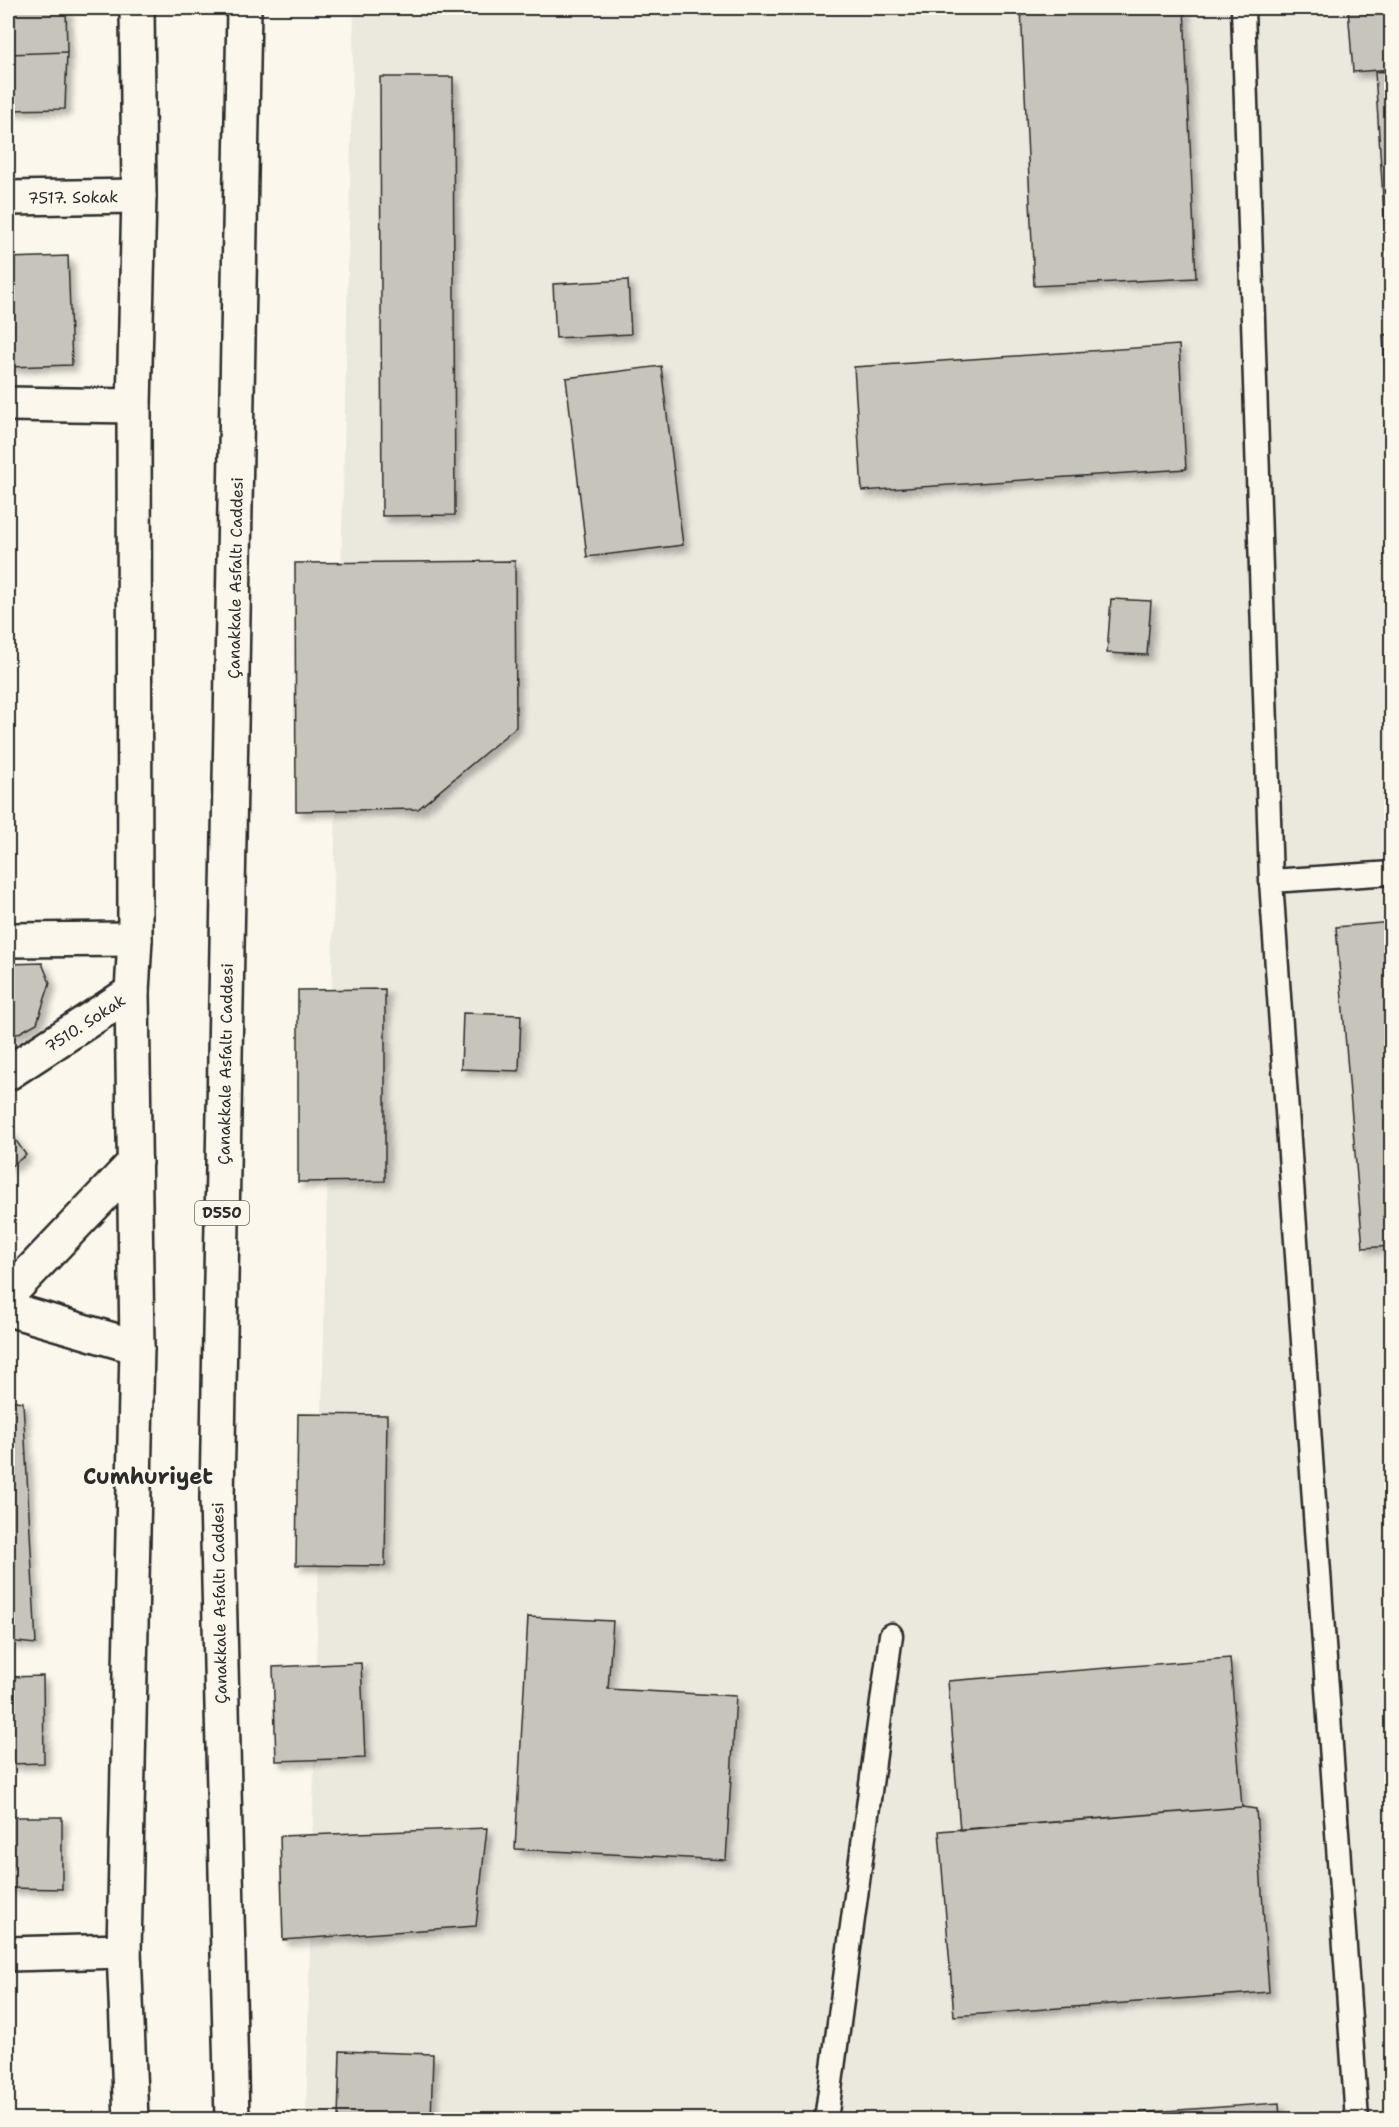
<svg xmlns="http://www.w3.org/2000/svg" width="1399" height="2127" viewBox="0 0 1399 2127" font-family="'Shantell Sans',sans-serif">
<defs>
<filter id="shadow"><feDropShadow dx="5.5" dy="5.5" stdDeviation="3" flood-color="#0004"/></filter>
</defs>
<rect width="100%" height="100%" fill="#fbf7ec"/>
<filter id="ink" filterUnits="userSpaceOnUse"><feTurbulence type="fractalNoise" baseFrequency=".0167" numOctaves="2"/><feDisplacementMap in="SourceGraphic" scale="12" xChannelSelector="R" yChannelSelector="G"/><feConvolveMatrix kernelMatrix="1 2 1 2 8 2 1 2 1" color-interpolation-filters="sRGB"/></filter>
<g filter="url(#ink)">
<path fill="#ebe8de" d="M354,8H1391V2119H306Z"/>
<path fill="#c7c4bc" stroke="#2b2b2b" stroke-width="1.5" filter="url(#shadow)" d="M8,8H66L67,52L8,54Z
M1021,8H1184L1196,278L1034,286Z
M1348,8H1392V69L1353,72Z
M67,52L65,109L8,110V54Z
M1392,71V294H1389L1375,72Z
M380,77H453L455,515L382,516Z
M68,256L72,365L8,367V258Z
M628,280L631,334L556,338L553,284Z
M1392,334V398H1387L1383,335Z
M1179,345L1186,469L862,491L854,367Z
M661,366L683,545L587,557L566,378Z
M515,561L516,727L418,809L296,811L295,563Z
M1111,599L1151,601L1147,655L1107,653Z
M1392,922V1246L1363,1248L1336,927Z
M42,963L50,983L37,1023L8,1039V964Z
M385,989V1181L298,1182V990Z
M463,1013L521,1015L519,1071L461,1069Z
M8,1129L26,1155L8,1168Z
M8,1400L23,1402L36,1644L8,1641Z
M298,1414L387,1415L385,1566L296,1565Z
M528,1617L613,1621L608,1689L736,1696L726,1860L515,1849Z
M1230,1658L1242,1807L960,1830L948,1681Z
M361,1663L365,1758L276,1761L273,1667Z
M43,1676L44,1763L8,1764V1677Z
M1242,1807L1256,1809L1269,1992L954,2016L939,1831Z
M8,1817H62V1889L8,1888Z
M487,1828L476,1926L283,1940L280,1836Z
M340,2051L433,2054L431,2120H338Z
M1279,2103L1280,2120H1049V2119Z"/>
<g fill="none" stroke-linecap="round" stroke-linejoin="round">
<g stroke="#2b2b2b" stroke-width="27">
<path id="lane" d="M1243,8L1271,881L1357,2120
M1271,881L1392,873
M826,2120L891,1635"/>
</g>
<g stroke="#2b2b2b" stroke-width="38">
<path id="street" d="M8,198L139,196
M8,404L134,406
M8,940L135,939
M8,1073L132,992
M8,1954L124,1951"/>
</g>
<g stroke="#2b2b2b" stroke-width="38">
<path id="secondary" d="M8,1295L135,1162
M8,1309L137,1347"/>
</g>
<g stroke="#2b2b2b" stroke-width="38">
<path id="highway" d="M131,2120L124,1951L137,1347L132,992L135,939L134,406L139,196L137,8
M232,2120L217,1499L244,8"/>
</g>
<use href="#lane" stroke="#fbf7ec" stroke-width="22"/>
<use href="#street" stroke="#fbf7ec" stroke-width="33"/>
<use href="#secondary" stroke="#fbf7ec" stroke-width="33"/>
<use href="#highway" stroke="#fbf7ec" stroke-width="33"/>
</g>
</g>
<g text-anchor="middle" stroke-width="6" stroke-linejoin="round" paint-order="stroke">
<rect fill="#fbf7ec" stroke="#696865" stroke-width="1.5" x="195" y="1201" width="54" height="24" rx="4.5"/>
<g font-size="15" font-weight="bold" fill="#2b2b2b">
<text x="222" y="1218">D550</text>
</g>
<g font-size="16" fill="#2b2b2b" stroke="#fbf7ec">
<text transform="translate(73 197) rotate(-1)" y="6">7517. Sokak</text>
<text transform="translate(235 578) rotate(-89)" y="6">Çanakkale Asfaltı Caddesi</text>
<text transform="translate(85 1023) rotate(-33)" y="6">7510. Sokak</text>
<text transform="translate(225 1064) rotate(-89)" y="6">Çanakkale Asfaltı Caddesi</text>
<text transform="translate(219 1603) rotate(-91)" y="6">Çanakkale Asfaltı Caddesi</text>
</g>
<g font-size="22" font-weight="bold" fill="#2b2b2b" stroke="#fbf7ec">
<text x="148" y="1484">Cumhuriyet</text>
</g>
</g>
<rect width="1399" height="2127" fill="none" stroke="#fbf7ec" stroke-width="30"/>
<rect x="15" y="15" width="1369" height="2097" fill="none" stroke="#2b2b2b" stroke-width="2" filter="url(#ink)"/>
</svg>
